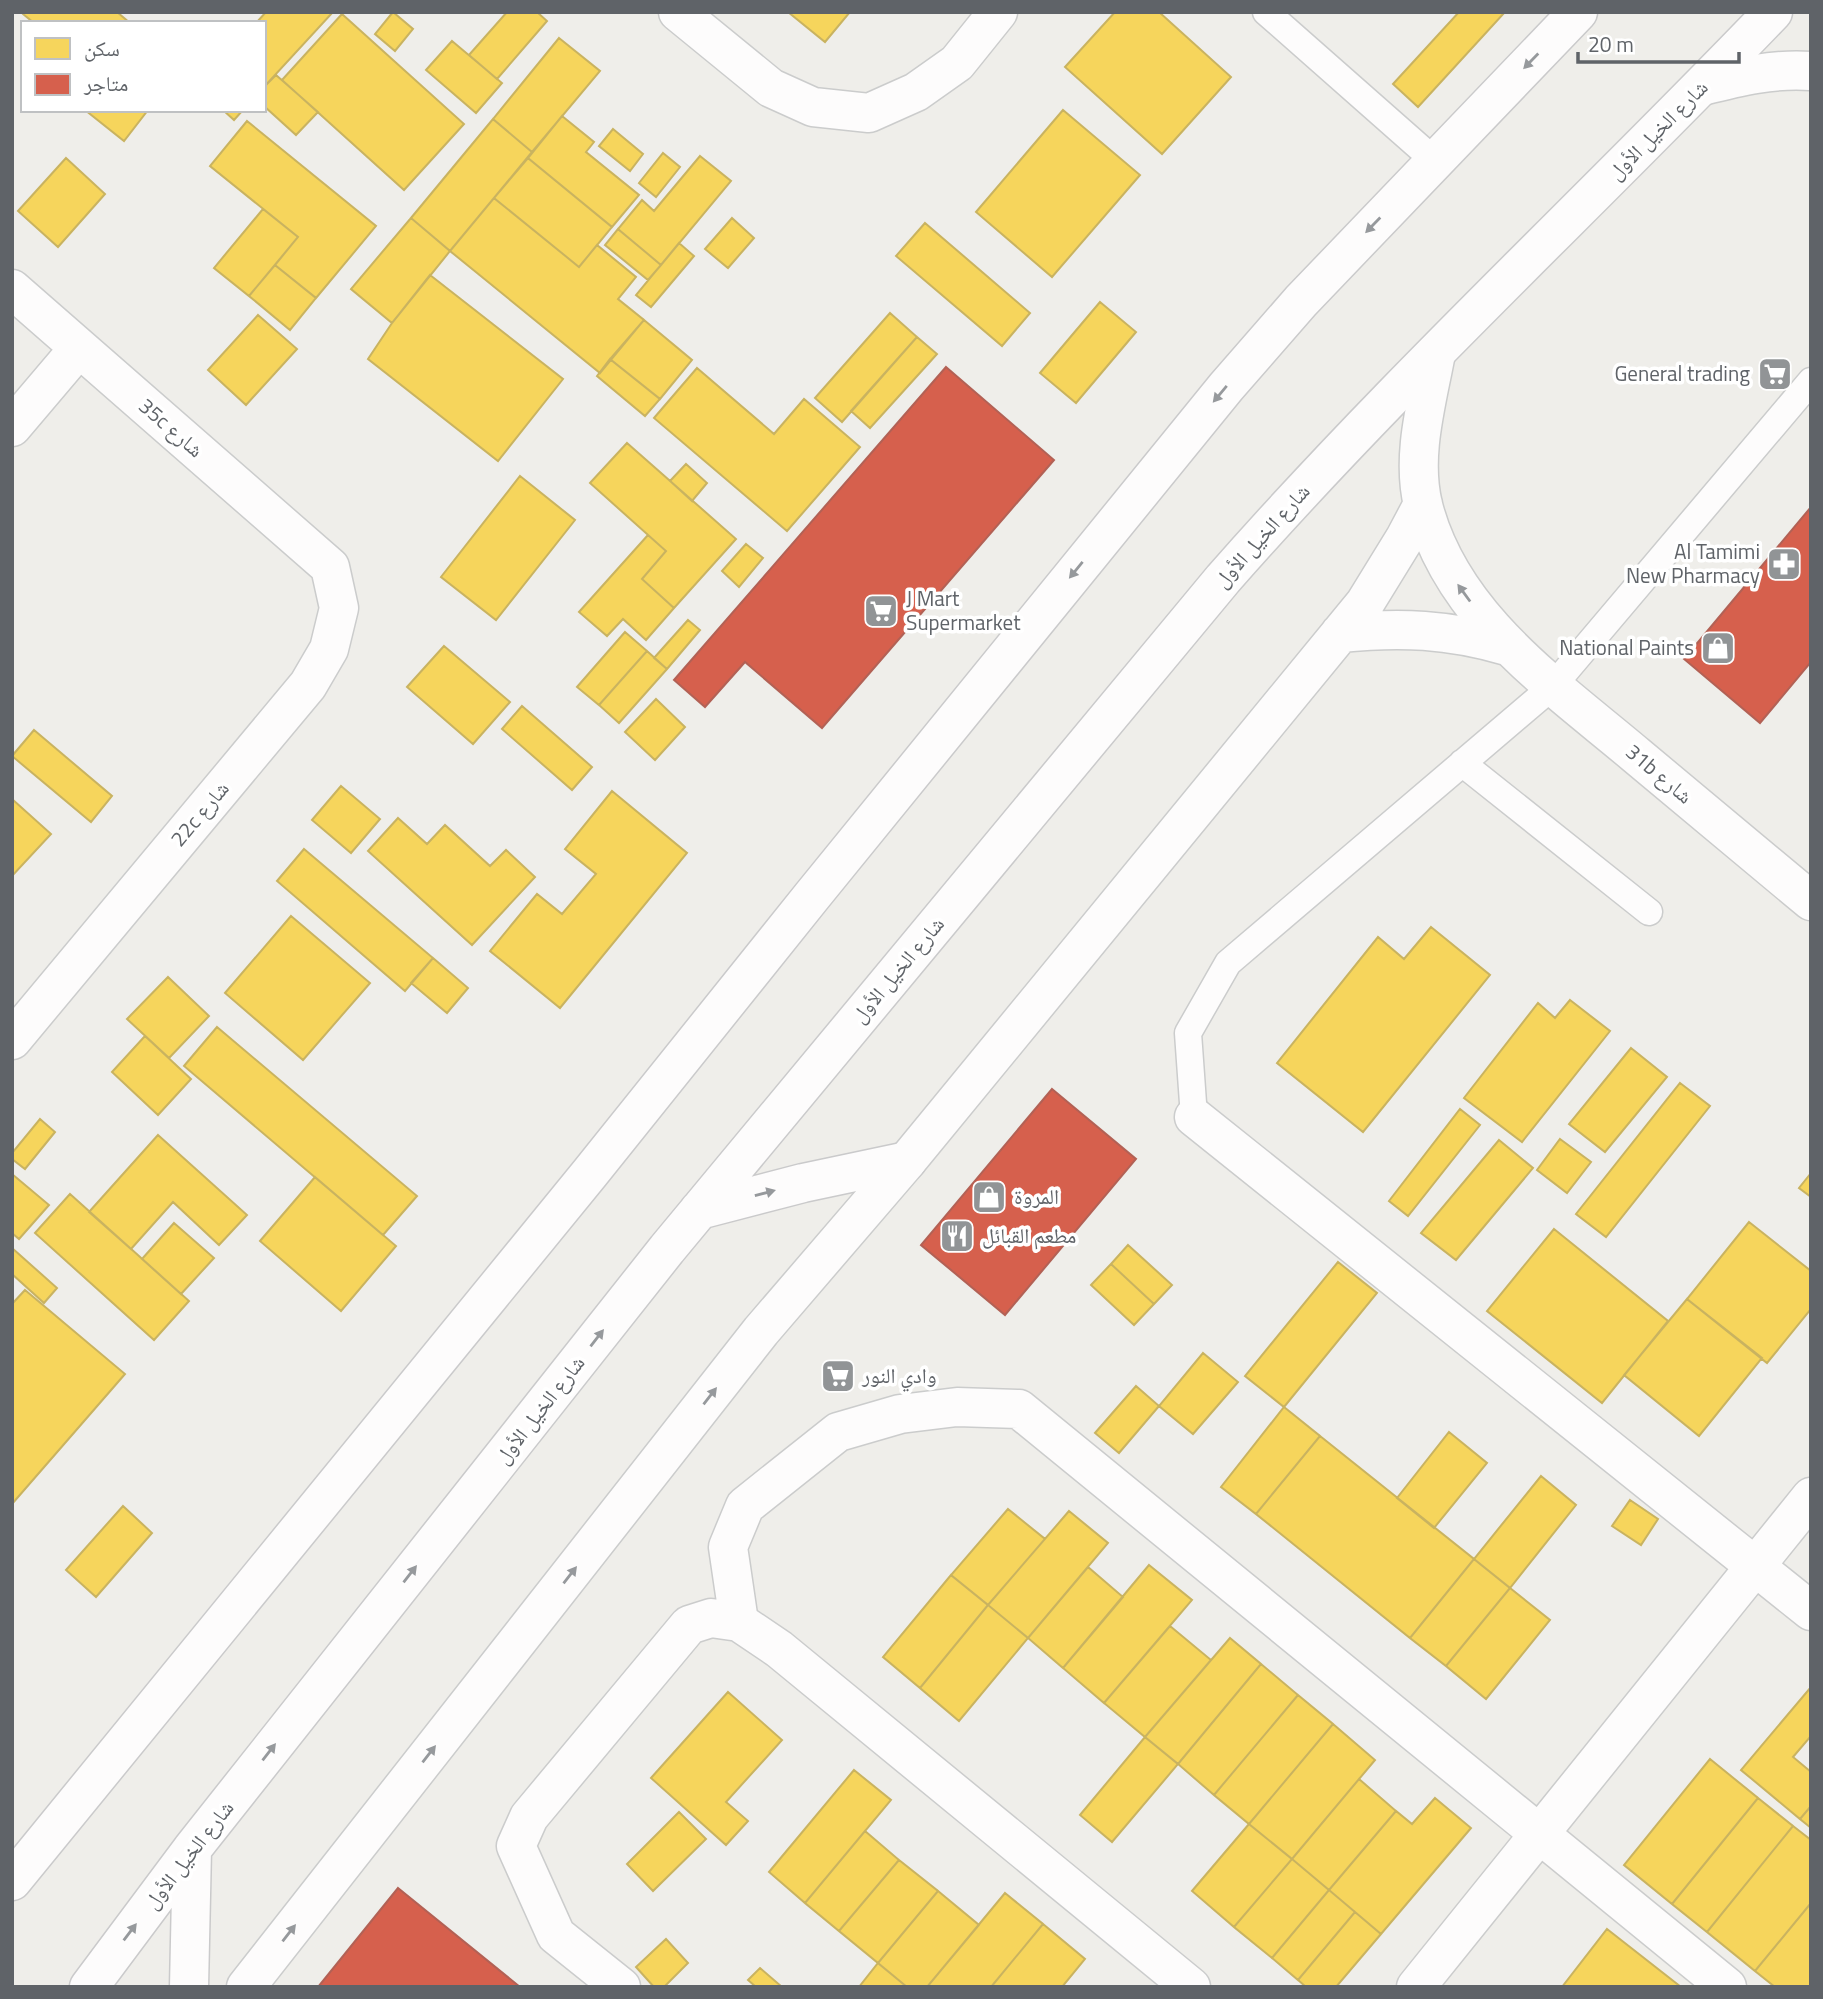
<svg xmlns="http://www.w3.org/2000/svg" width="1823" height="1999" viewBox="0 0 1823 1999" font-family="'Titillium Web','Noto Naskh Arabic',sans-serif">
<rect width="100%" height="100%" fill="#efeeea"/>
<path fill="#f6d55c" stroke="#c9b360" stroke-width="2" d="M24,12H117L130,23H34L23,14Z
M266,12H333L264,87V23H256Z
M393,12L413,29L395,51L375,34Z
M507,12H537L547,21L497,79L469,55Z
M788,12H850L825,42Z
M1115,12H1159L1231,77L1162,154L1065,67Z
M1459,12H1505L1418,107L1393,84Z
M342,14L464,124L404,190L282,80Z
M559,38L600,71L532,152L493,119Z
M452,41L502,83L476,113L426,70Z
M276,75L318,112L296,135L264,106V87Z
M85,110H148L124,141Z
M223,110H243L234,120Z
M1063,110L1140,175L1052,277L976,212Z
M562,116L594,142L586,152L639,195L612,227L528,158Z
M493,119L532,152L450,251L411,218Z
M247,121L376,226L316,298L275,265L298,237L210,166Z
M613,129L643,154L630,171L599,146Z
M663,153L680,167L656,197L639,183Z
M700,156L731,181L661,265L618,229L642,200L654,211Z
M66,158L105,194L58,247L18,211Z
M528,158L612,227L579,267L494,198Z
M494,198L579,267L597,245L636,277L618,299L644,320L600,373L450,251Z
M263,209L298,237L249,296L214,268Z
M411,218L450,251L392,323L351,289Z
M732,218L754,238L728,268L705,249Z
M925,223L1030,313L1002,346L896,256Z
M618,229L661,265L648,280L605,245Z
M679,243L694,256L651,307L636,295Z
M275,265L316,298L290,330L249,296Z
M430,275L563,379L498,461L368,359L392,323Z
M1100,302L1136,332L1076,403L1040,373Z
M890,313L917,337L842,422L815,398Z
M258,315L297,349L246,405L208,370Z
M644,320L692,360L660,399L610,359Z
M917,337L937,354L870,428L851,411Z
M610,359L660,399L645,416L597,376Z
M697,368L774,434L804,399L860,447L787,531L654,418Z
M627,443L736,539L674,608L642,579L666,551L590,483Z
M686,464L707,483L692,501L670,481Z
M520,476L575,520L496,620L441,577Z
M648,535L666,551L642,579L674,608L646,640L623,619L607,636L579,612Z
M746,544L763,558L739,587L722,571Z
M688,620L700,630L667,669L654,658Z
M625,632L647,651L599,705L577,687Z
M444,646L510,702L473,744L407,687Z
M647,651L667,669L619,723L599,705Z
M656,699L685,727L655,760L625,732Z
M522,706L592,767L572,790L502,729Z
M34,730L112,796L91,822L12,756Z
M341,786L380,819L351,853L312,820Z
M612,791L687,853L560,1008L490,951L537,894L562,914L596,874L565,849Z
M12,799L51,834L12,876Z
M398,818L427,844L445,825L490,866L506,850L535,877L472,945L368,851Z
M304,849L433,958L405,991L277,881Z
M291,916L370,983L303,1060L225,993Z
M1431,927L1490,975L1363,1132L1277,1063L1378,937L1404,959Z
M433,958L468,988L447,1013L411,983Z
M168,977L209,1016L169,1058L127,1019Z
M1570,1000L1610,1031L1522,1142L1464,1098L1538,1003L1555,1018Z
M217,1027L417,1196L383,1235L184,1066Z
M145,1036L191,1079L158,1115L112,1072Z
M1631,1048L1667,1077L1605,1152L1569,1124Z
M1680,1083L1710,1106L1606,1237L1576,1214Z
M1460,1109L1480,1125L1408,1216L1389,1201Z
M40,1119L55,1132L25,1169L12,1159V1153Z
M158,1135L247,1215L219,1245L173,1202L131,1249L89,1212Z
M1560,1139L1591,1162L1567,1193L1537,1170Z
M1499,1140L1533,1168L1456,1260L1421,1233Z
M1811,1173V1197L1799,1188Z
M12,1174L49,1205L19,1239L12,1233Z
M315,1177L396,1246L341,1311L260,1241Z
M70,1194L189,1301L154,1340L35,1233Z
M1749,1222L1811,1271V1309L1767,1363L1687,1299Z
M174,1223L214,1258L181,1294L142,1259Z
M1554,1229L1668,1321L1602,1403L1487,1311Z
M1128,1245L1172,1285L1154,1304L1111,1264Z
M12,1248L57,1288L44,1303L12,1274Z
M1338,1262L1377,1293L1284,1407L1245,1376Z
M1111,1264L1154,1304L1134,1325L1091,1285Z
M25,1290L125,1374L12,1504V1304Z
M1687,1299L1762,1358L1699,1436L1624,1375Z
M1203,1353L1238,1382L1193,1434L1159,1406Z
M1136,1386L1159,1406L1119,1453L1095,1433Z
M1284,1407L1320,1436L1256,1514L1221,1487Z
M1449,1432L1487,1463L1434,1528L1397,1498Z
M1320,1436L1474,1559L1410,1638L1256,1514Z
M1541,1476L1576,1505L1510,1588L1474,1559Z
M1630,1500L1658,1519L1641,1545L1612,1526Z
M123,1506L152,1533L96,1597L66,1570Z
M1008,1509L1045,1539L988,1605L951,1575Z
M1069,1511L1108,1543L1028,1638L988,1605Z
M1474,1559L1510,1588L1446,1666L1410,1638Z
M1149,1565L1192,1600L1104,1703L1063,1668Z
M1088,1567L1123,1597L1063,1668L1028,1638Z
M951,1575L988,1605L920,1688L883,1657Z
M1510,1588L1550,1620L1486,1699L1446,1666Z
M988,1605L1028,1638L959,1721L920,1688Z
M1170,1626L1211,1660L1145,1737L1104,1703Z
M1230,1638L1261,1664L1178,1764L1145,1737Z
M1261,1664L1298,1695L1214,1795L1178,1764Z
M1811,1687V1736L1793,1757L1811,1772V1806L1800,1819L1741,1770Z
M728,1692L782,1740L726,1802L748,1821L726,1845L651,1778Z
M1298,1695L1333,1724L1249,1824L1214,1795Z
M1333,1724L1375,1760L1292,1859L1249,1824Z
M1145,1737L1178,1764L1112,1842L1080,1815Z
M1710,1759L1758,1798L1672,1904L1624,1865Z
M854,1770L891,1800L805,1903L769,1872Z
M1359,1779L1396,1811L1329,1890L1292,1859Z
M1435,1798L1471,1828L1381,1934L1329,1890L1396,1811L1412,1824Z
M1758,1798L1793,1826L1707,1932L1672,1904Z
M1811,1806V1828L1800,1819Z
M679,1812L706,1839L653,1891L627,1864Z
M1249,1824L1292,1859L1234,1927L1192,1891Z
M1793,1826L1811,1840V1903L1755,1971L1707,1932Z
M865,1831L899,1860L839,1931L805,1903Z
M1292,1859L1329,1890L1272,1958L1234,1927Z
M899,1860L938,1891L878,1963L839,1931Z
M1329,1890L1355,1912L1298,1980L1272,1958Z
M938,1891L979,1925L927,1987H907L878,1963Z
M1005,1893L1043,1924L991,1987H927Z
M1811,1903V1987H1775L1755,1971Z
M1355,1912L1381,1934L1336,1987H1306L1298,1980Z
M1043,1924L1085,1959L1062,1987H991Z
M1607,1929L1681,1987H1562Z
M666,1939L688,1963L664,1987H654L636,1967Z
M878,1963L907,1987H859Z
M760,1968L782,1987H756L748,1980Z"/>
<path fill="#d6604d" stroke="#b26155" stroke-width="2" d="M946,367L1054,460L822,728L745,662L705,707L674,680Z
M1811,507V662L1760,723L1684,659Z
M1052,1089L1136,1159L1005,1315L921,1245Z
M398,1888L520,1987H318Z"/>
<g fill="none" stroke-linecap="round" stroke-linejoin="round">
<g stroke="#cbcccc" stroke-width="29">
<path id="lane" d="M1266,12L1435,161
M1462,763L1649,912
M1194,1117L1188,1033L1228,963L1553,686L1811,381"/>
</g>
<g stroke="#cbcccc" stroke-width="41">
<path id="street" d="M678,12L771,88L813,107L869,113L916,92L957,63L998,12
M1702,86C1738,77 1774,68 1811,71
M12,289L330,567L339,608L329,649L308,685L12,1040
M1436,353C1427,402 1411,455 1423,505C1451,616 1553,685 1636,755C1694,803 1752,852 1811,901
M12,427L79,348
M1340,633C1401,627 1448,629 1507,646
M1194,1117L1811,1611
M739,1622L728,1547L745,1506L838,1432L900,1414L957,1407L1019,1409L1727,1987
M246,1987L761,1331L907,1161L1365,603L1405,538L1423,504
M621,1987L556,1935L516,1846L529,1817L689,1625L711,1618L739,1622L779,1649L1191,1987
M1416,1987L1811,1497"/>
</g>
<g stroke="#cacacb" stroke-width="41">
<path id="secondary" d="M699,1210L803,1183L907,1161
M12,1881L590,1173L812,896L1226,387L1301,301L1578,12
M89,1987L192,1849L667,1249L1223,579C1397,381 1591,202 1773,12
M189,1987L192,1849"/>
</g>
<use href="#lane" stroke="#fdfcfc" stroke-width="26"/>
<use href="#street" stroke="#fdfcfc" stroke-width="38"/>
<use href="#secondary" stroke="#fdfcfc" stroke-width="38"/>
</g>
<defs><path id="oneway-solid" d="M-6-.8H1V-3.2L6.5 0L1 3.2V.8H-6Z" transform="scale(1.75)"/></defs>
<g fill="#96999c">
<use href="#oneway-solid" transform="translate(1531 61) rotate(134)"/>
<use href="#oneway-solid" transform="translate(1373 225) rotate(134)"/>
<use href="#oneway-solid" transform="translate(1220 394) rotate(130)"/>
<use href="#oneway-solid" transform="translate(1076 570) rotate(129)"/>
<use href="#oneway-solid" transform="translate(1464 593) rotate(-126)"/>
<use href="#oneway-solid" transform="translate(765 1193) rotate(-15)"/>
<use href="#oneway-solid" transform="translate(597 1338) rotate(-52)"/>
<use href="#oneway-solid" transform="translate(710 1396) rotate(-52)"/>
<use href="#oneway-solid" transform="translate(410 1574) rotate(-52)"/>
<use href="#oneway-solid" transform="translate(570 1575) rotate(-52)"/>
<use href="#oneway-solid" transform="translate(269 1752) rotate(-52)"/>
<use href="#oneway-solid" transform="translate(429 1754) rotate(-52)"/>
<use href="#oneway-solid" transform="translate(130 1932) rotate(-53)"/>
<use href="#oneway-solid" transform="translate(289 1933) rotate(-52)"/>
</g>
<defs>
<g id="supermarket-square" transform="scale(1.75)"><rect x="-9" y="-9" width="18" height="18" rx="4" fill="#919496" stroke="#fff"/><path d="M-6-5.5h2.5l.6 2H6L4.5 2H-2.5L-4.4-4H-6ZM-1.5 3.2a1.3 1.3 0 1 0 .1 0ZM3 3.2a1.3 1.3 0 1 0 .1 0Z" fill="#fff"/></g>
<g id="pharmacy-square" transform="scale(1.75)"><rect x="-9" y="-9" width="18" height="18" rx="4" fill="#919496" stroke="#fff"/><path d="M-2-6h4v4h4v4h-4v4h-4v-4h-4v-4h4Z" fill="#fff"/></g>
<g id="shop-square" transform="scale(1.75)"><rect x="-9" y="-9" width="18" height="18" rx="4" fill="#919496" stroke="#fff"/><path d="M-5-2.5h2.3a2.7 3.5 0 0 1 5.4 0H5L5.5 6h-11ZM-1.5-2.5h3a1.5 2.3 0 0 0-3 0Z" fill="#fff"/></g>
<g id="restaurant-square" transform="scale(1.75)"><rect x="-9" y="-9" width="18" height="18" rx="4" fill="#919496" stroke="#fff"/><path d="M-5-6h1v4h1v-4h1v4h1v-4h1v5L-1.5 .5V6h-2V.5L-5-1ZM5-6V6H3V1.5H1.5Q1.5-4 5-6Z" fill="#fff"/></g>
</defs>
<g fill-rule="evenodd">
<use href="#supermarket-square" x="1775" y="374"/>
<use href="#pharmacy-square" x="1784" y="564"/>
<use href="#supermarket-square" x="881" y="611"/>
<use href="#shop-square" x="1718" y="648"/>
<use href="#shop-square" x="989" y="1197"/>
<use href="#restaurant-square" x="957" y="1236"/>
<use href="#supermarket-square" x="838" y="1376"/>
</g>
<g text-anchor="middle" stroke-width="7" stroke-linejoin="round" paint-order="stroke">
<g font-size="21" fill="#5f6368" stroke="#fff">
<text transform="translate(1658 130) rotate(-45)" y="7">شارع الخيل الأول</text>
<text transform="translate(171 428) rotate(41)" y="7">35c شارع</text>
<text transform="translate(1262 536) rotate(-48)" y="7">شارع الخيل الأول</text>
<text transform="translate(1659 774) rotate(40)" y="7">31b شارع</text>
<text transform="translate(200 814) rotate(-50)" y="7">22c شارع</text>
<text transform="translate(898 970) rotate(-50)" y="7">شارع الخيل الأول</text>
<text transform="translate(540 1410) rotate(-52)" y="7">شارع الخيل الأول</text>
<text transform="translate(189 1855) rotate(-52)" y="7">شارع الخيل الأول</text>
</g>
<g font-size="21" fill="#5f6368" stroke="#fff" text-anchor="start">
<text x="1750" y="381" text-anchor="end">General trading</text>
<text x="1760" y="559" text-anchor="end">Al Tamimi<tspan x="1760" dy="24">New Pharmacy</tspan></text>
<text x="906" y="606">J Mart<tspan x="906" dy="24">Supermarket</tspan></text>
<text x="1694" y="655" text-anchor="end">National Paints</text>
<text x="1014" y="1204">المروة</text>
<text x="982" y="1243">مطعم القبائل</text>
<text x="862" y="1383">وادي النور</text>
</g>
</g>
<rect width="1823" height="1999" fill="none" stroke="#5f6368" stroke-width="28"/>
<rect x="21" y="21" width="245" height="91" fill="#ffffff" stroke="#bfc1c3" stroke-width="2"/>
<rect x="35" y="38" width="35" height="21" fill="#f6d55c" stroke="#bfc1c3" stroke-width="2"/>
<text x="84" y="56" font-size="21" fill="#5f6368">سكن</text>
<rect x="35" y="74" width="35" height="21" fill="#d6604d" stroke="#bfc1c3" stroke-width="2"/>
<text x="84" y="91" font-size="21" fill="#5f6368">متاجر</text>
<path d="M1578 52v10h161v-10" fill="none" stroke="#5f6368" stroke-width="3.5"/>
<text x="1588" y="52" font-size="21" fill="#5f6368" stroke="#ffffff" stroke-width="5" paint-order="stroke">20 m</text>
</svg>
